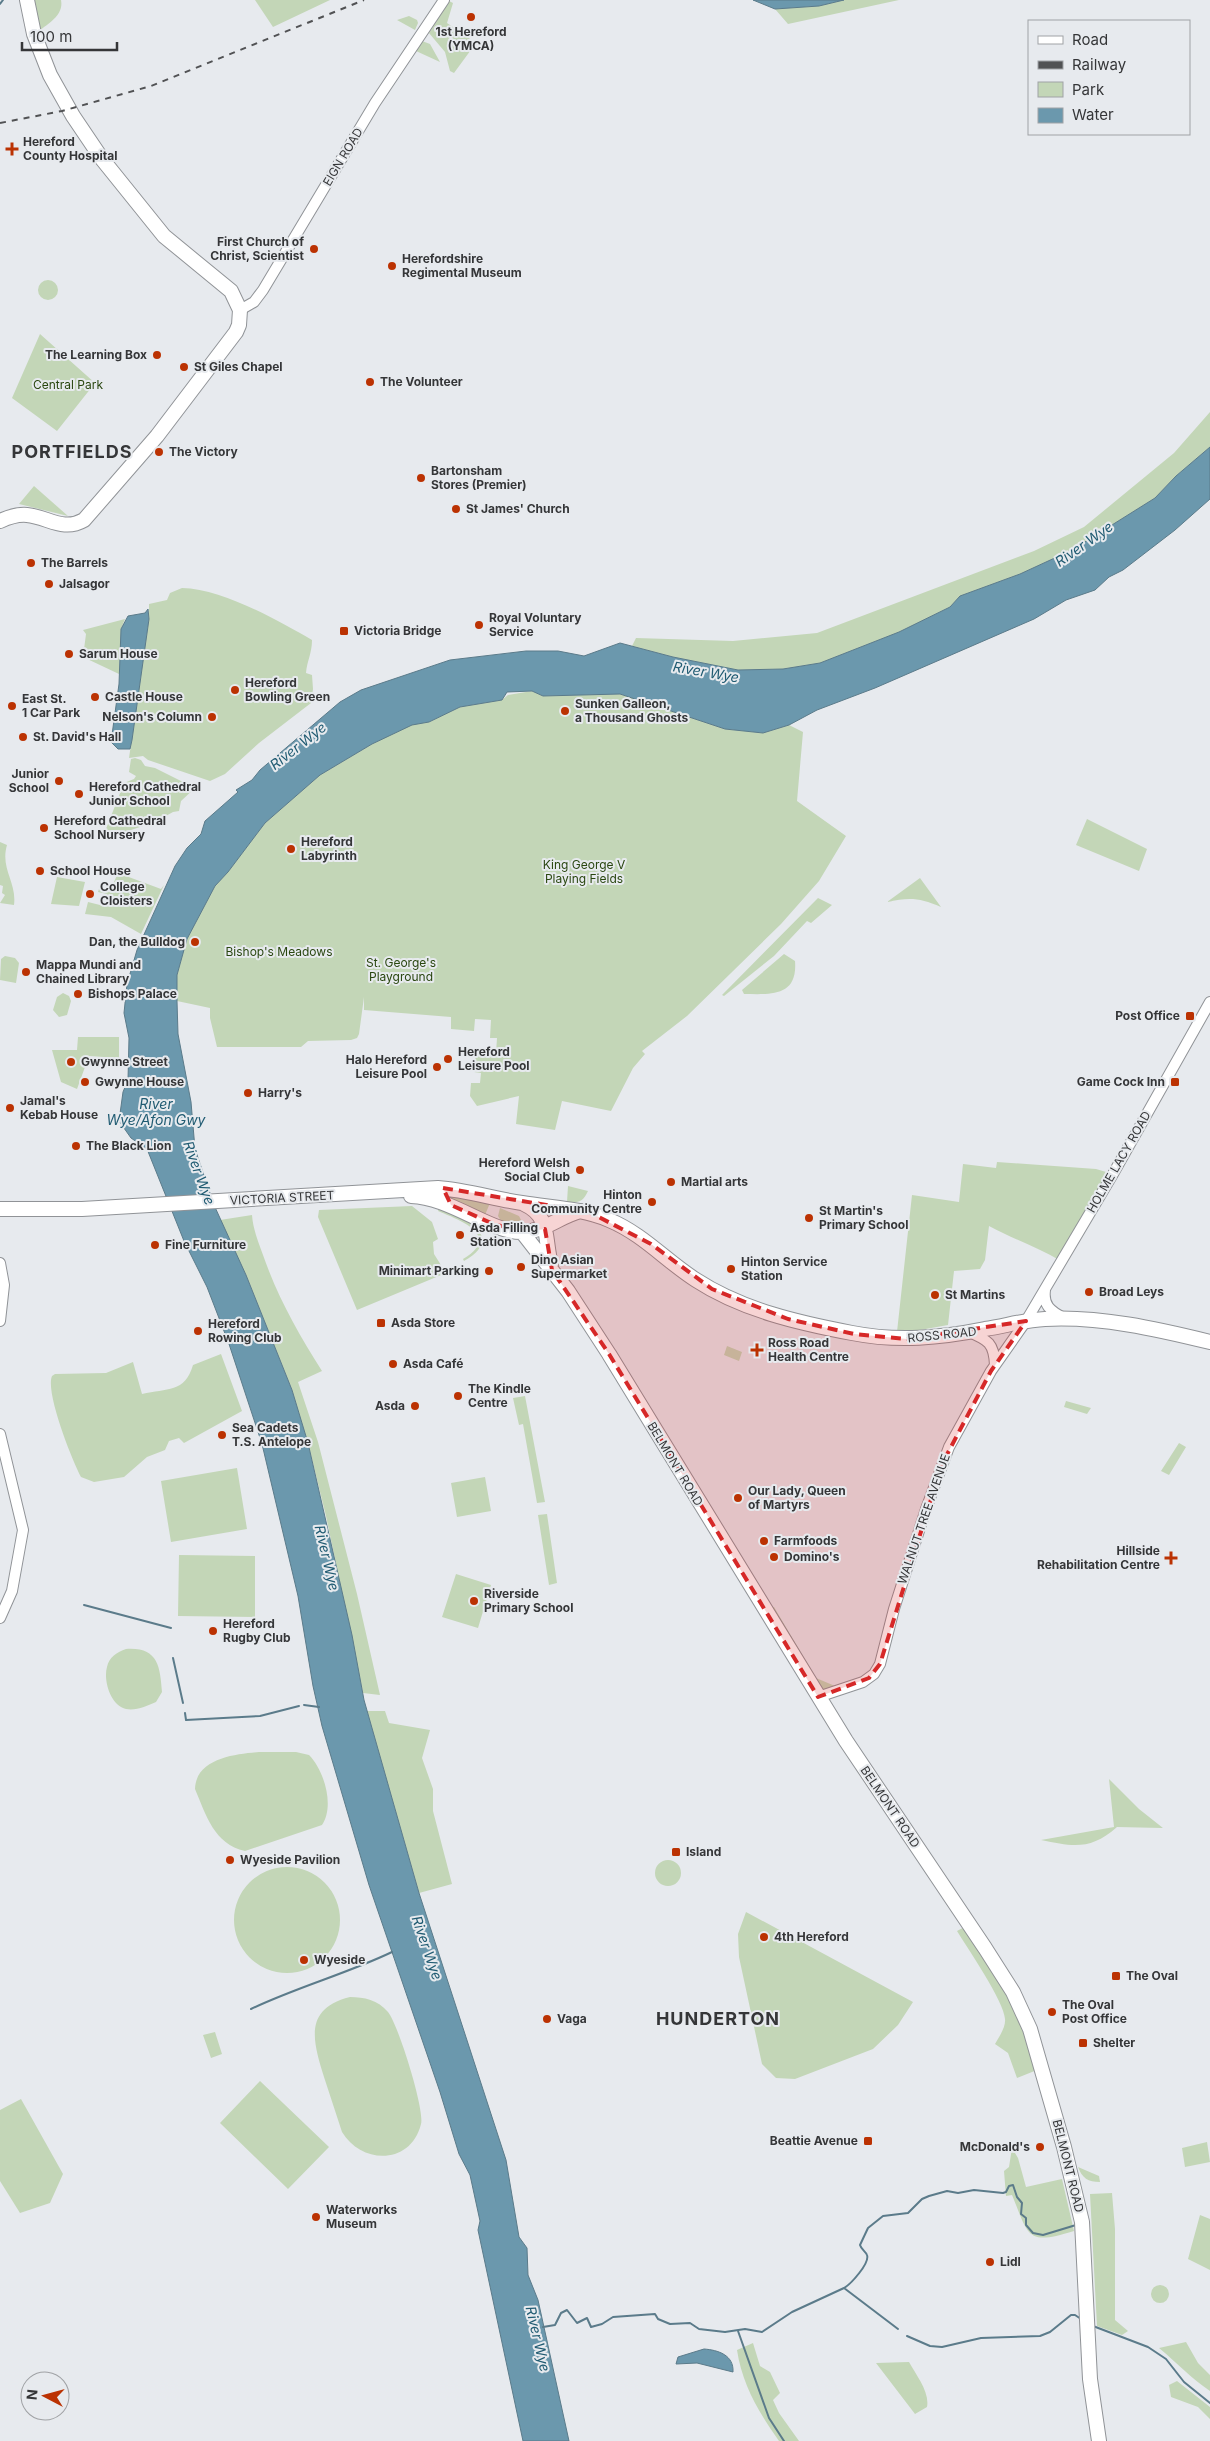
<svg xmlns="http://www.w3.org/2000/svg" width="1210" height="2441" viewBox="0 0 1210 2441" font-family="Inter,sans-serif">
<rect width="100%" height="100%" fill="#e7eaee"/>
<path fill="#c3d6b7" d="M33,0H61C64,15 49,23 39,31Z
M255,0H330L273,27Z
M844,0H899L788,24L775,9L819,6Z
M449,1L453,3L447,23L476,43L454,73L450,71L445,52L429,33Z
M409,16L417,20L418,23L415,30L397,20Z
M422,41L430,44L440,62L416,51Z
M38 290a10 10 0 1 1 20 0a10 10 0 1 1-20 0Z
M40,334L95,383L57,431L12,398Z
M1210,412V447L1176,476L1155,498L1072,550L1020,574L960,596L950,607L899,632L820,663L783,669L738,670L673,657L632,646L636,638L733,641L817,633L1034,551L1084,527L1174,453Z
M34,486L68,516L19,504Z
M182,588C223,589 277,620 312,640C312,653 307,661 306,673L312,675L313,689L311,703L259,743L225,774L210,781L148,760L143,756L129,758L149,619V604L167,600L170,593Z
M125,619L121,629L119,674L83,657L86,634L83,630Z
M532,691L543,696L620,694L725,729L763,733L789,725L803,732L797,801L846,836L819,881L781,924L687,1016L642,1051L645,1054L633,1068L611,1111L562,1101L555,1130L516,1124L519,1096L477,1106L470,1096L471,1083H480L481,1073L474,1072L476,1051L496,1053L497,1038H490L491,1020L475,1019L474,1031L451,1029V1017L364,1010V997L359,1034L357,1038L351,1040L308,1041L301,1047H217L210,1018V1008L177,1001V975L187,939L215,886L228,872L265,823L320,775L372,744L412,724L429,722L460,707L502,700L508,695Z
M135,758L141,760L145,766L155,768L195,788L181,801L179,811L173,812L155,822L107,838L104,834L124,783L134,779L136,776L129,772L131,759Z
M1087,819L1147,849L1139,871L1076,845Z
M0,842L7,845C0,869 17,882 14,905L0,903L5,895L2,893L3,886L0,885Z
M118,873L161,889L164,885L141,934L111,917L85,914L88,902L104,906L107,894L98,892L99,889L110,891Z
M57,877L85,882L79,906L51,904Z
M920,878L941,907C920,898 910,897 887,902Z
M818,898L832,905L811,923L807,921L774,956L724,996L722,995Z
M784,954L795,961C798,998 769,994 744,994L742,990Z
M5,956L15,958L19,963L16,983L0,980L1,959Z
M63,993L69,996L71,1001L67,1015L59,1017L53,1010L57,997Z
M78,1037H119V1058L89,1056L77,1089L61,1082L52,1050H77Z
M997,1162L1096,1169L1113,1174L1061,1261C1037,1247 1013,1239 989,1226L985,1260L980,1269L954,1271L948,1325L909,1332H897L912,1195L959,1202L963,1164L996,1168Z
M568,1186L588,1191C583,1202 579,1203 567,1202Z
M446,1195L490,1203L485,1215L451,1200Z
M412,1206L432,1222L438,1239L433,1242L434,1254L446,1273L357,1310L318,1217L319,1210Z
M439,1208C462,1218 508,1235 464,1261L463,1259C503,1235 459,1220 438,1211Z
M500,1208L519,1216L521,1220L520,1226L501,1221L498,1216Z
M252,1215C253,1229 258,1241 263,1255C278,1298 298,1333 322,1371L298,1382L318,1442L357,1594L380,1695L363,1693L326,1516L308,1443L292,1390L246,1275L220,1220Z
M727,1346L742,1352L739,1361L724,1355Z
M221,1354L242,1411L184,1443L179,1438L169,1441L165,1450L147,1457L124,1477L94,1482L81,1477C72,1460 45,1392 52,1376L55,1374L106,1373L133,1362L142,1394C167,1388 185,1393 193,1365Z
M525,1396L545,1502L537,1503L523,1424L519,1425L513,1398Z
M1066,1401L1091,1408L1087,1414L1064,1407Z
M1179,1443L1186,1447L1169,1475L1161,1471Z
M237,1468L247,1529L171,1542L161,1481Z
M485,1477L491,1511L457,1517L451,1483Z
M547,1514L557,1583L549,1585L538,1515Z
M179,1555L255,1556V1617L178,1616Z
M456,1574L491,1585L478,1628L442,1617Z
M774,1607L816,1678L835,1686L821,1691L771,1608Z
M126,1649C158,1647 160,1666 162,1692L156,1702C147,1706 136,1711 126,1709C111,1706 103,1681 107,1667C109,1657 117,1652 126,1649Z
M367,1711H385L389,1723L430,1730L422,1758L433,1789V1811L452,1884L419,1893Z
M259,1752H296L309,1755C324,1770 335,1806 322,1825L245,1851C214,1844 206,1815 195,1789C196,1758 236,1754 259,1752Z
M1109,1779L1139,1809L1163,1828L1117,1827C1091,1850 1074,1847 1041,1840L1114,1827Z
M655 1873a13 13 0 1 1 26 0a13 13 0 1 1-26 0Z
M234 1920a53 53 0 1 1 106 0a53 53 0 1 1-106 0Z
M746,1912L913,2002L898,2025L873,2049L795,2079L776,2078L762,2064L739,1957L738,1934Z
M970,1924L985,1948L1042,2068L1017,2078L1008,2053L995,2044C999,2037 1006,2027 1005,2019C1004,2001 968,1949 957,1931Z
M350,1997C364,1997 378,2000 388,2012C398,2024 425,2110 421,2124C411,2165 362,2165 342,2132C336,2114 330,2095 324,2077C313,2041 303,2009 350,1997Z
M215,2032L222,2054L211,2058L203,2035Z
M260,2081L329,2147L288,2189L220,2123Z
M21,2099L63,2174L50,2203L20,2213L0,2181V2110Z
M1207,2142L1210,2162L1185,2167L1182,2148Z
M1012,2148L1018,2158L1026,2187L1062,2179L1074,2231C1026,2246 1029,2236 1012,2195L1006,2196L1004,2171L1009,2167Z
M1078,2167L1099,2176L1100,2182C1088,2182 1082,2178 1078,2167Z
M1112,2193L1115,2229V2320L1128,2331L1122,2335L1097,2326L1090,2194Z
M1200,2215L1210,2219V2270L1188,2259Z
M1151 2294a9 9 0 1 1 18 0a9 9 0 1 1-18 0Z
M1186,2342L1198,2363L1210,2375V2391C1191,2378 1177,2363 1159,2348Z
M753,2343L760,2366L770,2372L780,2393L773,2400L779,2413L799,2441H779C759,2413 742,2384 737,2350Z
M909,2362C916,2375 930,2392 927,2407L915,2414L876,2363Z
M1177,2381L1210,2407V2419L1198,2407L1171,2397L1169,2385Z"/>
<path fill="#6b98ad" stroke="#5b7b8a" d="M753,0H844L819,6L775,9Z
M1210,447V499L1175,530L1123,570L1109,577L1095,590L1066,600L1034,619L875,688L817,710L789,725L763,733L725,729L620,694L543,696L532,691L507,692L502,700L460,707L429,722L412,725L372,744L320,775L265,823L228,872L215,886L187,939L177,975V1001L178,1034L191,1102L195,1149L214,1205L246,1275L292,1390L308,1443L352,1635L364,1700L419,1893L506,2160L519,2237L527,2248L528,2275L538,2300L569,2441H523L478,2230L480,2221L470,2175L459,2154L440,2092L369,1885L322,1726L313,1686L298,1596L262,1444L229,1344L207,1287L184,1241L147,1149L131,1138L119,1121L123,1092L128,1080L129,1038L124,1013L127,984L137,950L175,866L187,848L201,834L205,821L238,792L236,790L252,780L260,770L340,702L361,690L450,660L526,651H558L584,656L620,643L673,657L738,670L783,669L820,663L899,632L950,607L960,596L1020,574L1072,550L1155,498L1176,476Z
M148,609L149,619L132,740L130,749H118L111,742L119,684L121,629L128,616L145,613Z
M704,2349C718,2350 734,2355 733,2372L697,2363L676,2364L678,2357Z"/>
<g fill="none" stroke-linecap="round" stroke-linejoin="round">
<path stroke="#5b7b8a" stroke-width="2" d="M0,4L3,0
M84,1605L171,1628
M173,1658L183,1703
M304,1705L319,1707
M185,1713L186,1720L260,1716L299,1706
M251,2009C297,1987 346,1974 392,1952
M844,2288C851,2284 870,2263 867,2255C866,2252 861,2249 860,2245L868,2228L883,2216L908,2213L922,2199L929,2196L947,2191L958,2193L974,2190L1003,2193L1006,2192L1009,2186L1013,2185L1017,2197L1022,2203L1021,2214L1026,2218V2225L1033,2233L1043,2235L1076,2225
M1093,2326L1148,2347L1166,2359L1184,2382L1210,2403
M543,2327L555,2325L561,2313L567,2310L577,2323L587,2318L591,2327L602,2324L613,2317L655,2314L658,2319L670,2324L690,2323L699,2329L725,2332L745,2329L762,2332L792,2312L844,2288L898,2329
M738,2331L769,2418L784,2441
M907,2336L930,2346L942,2347L981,2338L1040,2336L1050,2332L1071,2315H1075L1081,2319"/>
<g stroke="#909397" stroke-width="12">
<path id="secondary" d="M240,310L254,302L263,290L375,103L444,0
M0,1263L4,1285L0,1321
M1045,1290C1043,1305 1050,1311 1064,1318
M969,1332C988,1340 994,1343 995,1365
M0,1434L23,1530L12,1591L0,1618
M818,1697L863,1682L874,1674L880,1664L894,1609L926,1509L949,1447L991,1371L1026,1321L1113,1174L1210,1002"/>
</g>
<g stroke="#909397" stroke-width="16">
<path id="highway" d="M0,521C9,517 17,514 27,515C48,517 63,532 84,520L157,436L236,332L239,325L240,310L231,291L164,236L102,159L73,116L50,75L34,34L27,0
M411,1196C451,1197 492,1234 524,1232C548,1230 560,1216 581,1211
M524,1204C551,1216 544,1239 551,1264
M0,1209H82L438,1188C467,1190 494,1199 522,1203C552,1208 581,1208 609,1220C643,1234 666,1261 696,1280C742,1310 799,1323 852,1333C898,1342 940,1338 985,1329C1005,1326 1025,1320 1045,1319C1100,1316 1157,1329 1210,1342
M522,1232L568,1291L609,1354L846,1741L985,1948L1013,1992L1030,2029L1064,2147L1082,2222L1090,2379L1099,2441"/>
</g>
<use href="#secondary" stroke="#fff" stroke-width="10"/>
<use href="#highway" stroke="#fff" stroke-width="14"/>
<path stroke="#515254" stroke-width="2" stroke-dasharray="6 6" stroke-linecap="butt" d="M0,123L62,111L151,86L364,0"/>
</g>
<path fill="#d62828" fill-opacity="0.2" stroke="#d62828" stroke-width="4" stroke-dasharray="10 6" stroke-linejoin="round" d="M443,1188L589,1212L651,1244L712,1289L788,1319L854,1334L907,1339L1026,1321L991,1371L942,1464L880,1664L869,1678L818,1697L609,1354L552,1270L545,1229L522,1232L491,1223L451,1205Z"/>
<g fill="#bb3202" stroke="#e7eaee" stroke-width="2">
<circle cx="471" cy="17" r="5"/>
<path d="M9.5 141.5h5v5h5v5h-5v5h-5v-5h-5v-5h5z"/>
<circle cx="314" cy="249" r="5"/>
<circle cx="392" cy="266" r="5"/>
<circle cx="157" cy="355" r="5"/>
<circle cx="184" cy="367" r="5"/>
<circle cx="370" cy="382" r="5"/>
<circle cx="159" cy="452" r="5"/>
<circle cx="421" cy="478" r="5"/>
<circle cx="456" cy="509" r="5"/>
<circle cx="31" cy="563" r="5"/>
<circle cx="49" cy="584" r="5"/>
<circle cx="479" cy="625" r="5"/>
<rect x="339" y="626" width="10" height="10" rx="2.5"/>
<circle cx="69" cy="654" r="5"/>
<circle cx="235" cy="690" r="5"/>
<circle cx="95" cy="697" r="5"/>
<circle cx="12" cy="706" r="5"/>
<circle cx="565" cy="711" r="5"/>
<circle cx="212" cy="717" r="5"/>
<circle cx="23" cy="737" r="5"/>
<circle cx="59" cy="781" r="5"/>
<circle cx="79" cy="794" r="5"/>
<circle cx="44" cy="828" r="5"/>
<circle cx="291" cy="849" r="5"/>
<circle cx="40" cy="871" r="5"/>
<circle cx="90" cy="894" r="5"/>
<circle cx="195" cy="942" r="5"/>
<circle cx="26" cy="972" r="5"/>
<circle cx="78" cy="994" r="5"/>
<rect x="1185" y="1011" width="10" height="10" rx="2.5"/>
<circle cx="448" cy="1059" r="5"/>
<circle cx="71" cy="1062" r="5"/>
<circle cx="437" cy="1067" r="5"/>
<circle cx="85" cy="1082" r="5"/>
<rect x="1170" y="1077" width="10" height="10" rx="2.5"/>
<circle cx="248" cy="1093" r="5"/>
<circle cx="10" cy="1108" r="5"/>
<circle cx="76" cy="1146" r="5"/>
<circle cx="580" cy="1170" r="5"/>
<circle cx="671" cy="1182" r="5"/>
<circle cx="652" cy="1202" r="5"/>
<circle cx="809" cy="1218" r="5"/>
<circle cx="460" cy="1235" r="5"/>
<circle cx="155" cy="1245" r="5"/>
<circle cx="521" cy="1267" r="5"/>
<circle cx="731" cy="1269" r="5"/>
<circle cx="489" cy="1271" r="5"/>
<circle cx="1089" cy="1292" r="5"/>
<circle cx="935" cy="1295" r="5"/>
<rect x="376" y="1318" width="10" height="10" rx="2.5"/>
<circle cx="198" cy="1331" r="5"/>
<path d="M754.5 1342.5h5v5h5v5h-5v5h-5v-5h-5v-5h5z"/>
<circle cx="393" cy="1364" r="5"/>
<circle cx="458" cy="1396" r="5"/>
<circle cx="415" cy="1406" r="5"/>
<circle cx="222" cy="1435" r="5"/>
<circle cx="738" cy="1498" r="5"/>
<circle cx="764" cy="1541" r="5"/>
<circle cx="774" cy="1557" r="5"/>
<path d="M1168.5 1550.5h5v5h5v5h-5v5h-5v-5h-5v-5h5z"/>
<circle cx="474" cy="1601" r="5"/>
<circle cx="213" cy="1631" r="5"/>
<rect x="671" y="1847" width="10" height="10" rx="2.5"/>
<circle cx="230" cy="1860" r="5"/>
<circle cx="764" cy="1937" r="5"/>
<circle cx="304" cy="1960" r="5"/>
<rect x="1111" y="1971" width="10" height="10" rx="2.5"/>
<circle cx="1052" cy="2012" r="5"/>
<circle cx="547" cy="2019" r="5"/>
<rect x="1078" y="2038" width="10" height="10" rx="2.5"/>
<rect x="863" y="2136" width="10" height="10" rx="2.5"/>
<circle cx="1040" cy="2147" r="5"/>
<circle cx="316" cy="2217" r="5"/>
<circle cx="990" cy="2262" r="5"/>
</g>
<g text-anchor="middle" stroke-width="4" stroke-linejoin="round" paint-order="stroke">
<g font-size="12" font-weight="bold" fill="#353638" stroke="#e7eaee" text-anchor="start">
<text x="471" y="36" text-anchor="middle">1st Hereford<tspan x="471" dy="14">(YMCA)</tspan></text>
<text x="23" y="146">Hereford<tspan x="23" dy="14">County Hospital</tspan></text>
<text x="304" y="246" text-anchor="end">First Church of<tspan x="304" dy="14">Christ, Scientist</tspan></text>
<text x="402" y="263">Herefordshire<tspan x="402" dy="14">Regimental Museum</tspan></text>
<text x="147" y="359" text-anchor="end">The Learning Box</text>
<text x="194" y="371">St Giles Chapel</text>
<text x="380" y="386">The Volunteer</text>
<text x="169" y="456">The Victory</text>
<text x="431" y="475">Bartonsham<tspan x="431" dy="14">Stores (Premier)</tspan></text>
<text x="466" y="513">St James' Church</text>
<text x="41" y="567">The Barrels</text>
<text x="59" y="588">Jalsagor</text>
<text x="489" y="622">Royal Voluntary<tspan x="489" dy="14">Service</tspan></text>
<text x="354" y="635">Victoria Bridge</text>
<text x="79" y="658">Sarum House</text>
<text x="245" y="687">Hereford<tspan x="245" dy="14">Bowling Green</tspan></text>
<text x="105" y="701">Castle House</text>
<text x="22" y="703">East St.<tspan x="22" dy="14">1 Car Park</tspan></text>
<text x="575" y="708">Sunken Galleon,<tspan x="575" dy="14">a Thousand Ghosts</tspan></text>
<text x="202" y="721" text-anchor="end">Nelson's Column</text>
<text x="33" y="741">St. David's Hall</text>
<text x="49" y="778" text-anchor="end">Junior<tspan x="49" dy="14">School</tspan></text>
<text x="89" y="791">Hereford Cathedral<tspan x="89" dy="14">Junior School</tspan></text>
<text x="54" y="825">Hereford Cathedral<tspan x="54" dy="14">School Nursery</tspan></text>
<text x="301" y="846">Hereford<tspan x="301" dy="14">Labyrinth</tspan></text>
<text x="50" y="875">School House</text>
<text x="100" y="891">College<tspan x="100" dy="14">Cloisters</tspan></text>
<text x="185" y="946" text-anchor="end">Dan, the Bulldog</text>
<text x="36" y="969">Mappa Mundi and<tspan x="36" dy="14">Chained Library</tspan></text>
<text x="88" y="998">Bishops Palace</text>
<text x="1180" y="1020" text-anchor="end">Post Office</text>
<text x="458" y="1056">Hereford<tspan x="458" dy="14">Leisure Pool</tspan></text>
<text x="427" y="1064" text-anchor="end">Halo Hereford<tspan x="427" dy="14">Leisure Pool</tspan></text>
<text x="81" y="1066">Gwynne Street</text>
<text x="95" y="1086">Gwynne House</text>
<text x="1165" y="1086" text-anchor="end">Game Cock Inn</text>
<text x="258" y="1097">Harry's</text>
<text x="20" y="1105">Jamal's<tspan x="20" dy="14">Kebab House</tspan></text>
<text x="86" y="1150">The Black Lion</text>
<text x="570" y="1167" text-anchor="end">Hereford Welsh<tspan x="570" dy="14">Social Club</tspan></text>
<text x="681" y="1186">Martial arts</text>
<text x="642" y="1199" text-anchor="end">Hinton<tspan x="642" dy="14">Community Centre</tspan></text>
<text x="819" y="1215">St Martin's<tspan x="819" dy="14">Primary School</tspan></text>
<text x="470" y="1232">Asda Filling<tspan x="470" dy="14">Station</tspan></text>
<text x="165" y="1249">Fine Furniture</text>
<text x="531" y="1264">Dino Asian<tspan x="531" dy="14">Supermarket</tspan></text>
<text x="741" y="1266">Hinton Service<tspan x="741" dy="14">Station</tspan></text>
<text x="479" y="1275" text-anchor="end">Minimart Parking</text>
<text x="1099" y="1296">Broad Leys</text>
<text x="945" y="1299">St Martins</text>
<text x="391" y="1327">Asda Store</text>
<text x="208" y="1328">Hereford<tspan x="208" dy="14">Rowing Club</tspan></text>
<text x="768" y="1347">Ross Road<tspan x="768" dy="14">Health Centre</tspan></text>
<text x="403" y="1368">Asda Café</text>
<text x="468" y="1393">The Kindle<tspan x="468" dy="14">Centre</tspan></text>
<text x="405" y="1410" text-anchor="end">Asda</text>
<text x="232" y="1432">Sea Cadets<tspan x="232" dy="14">T.S. Antelope</tspan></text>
<text x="748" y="1495">Our Lady, Queen<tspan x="748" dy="14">of Martyrs</tspan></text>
<text x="774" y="1545">Farmfoods</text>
<text x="1160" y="1555" text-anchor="end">Hillside<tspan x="1160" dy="14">Rehabilitation Centre</tspan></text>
<text x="784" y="1561">Domino's</text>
<text x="484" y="1598">Riverside<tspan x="484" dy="14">Primary School</tspan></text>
<text x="223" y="1628">Hereford<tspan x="223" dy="14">Rugby Club</tspan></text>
<text x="686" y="1856">Island</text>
<text x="240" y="1864">Wyeside Pavilion</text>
<text x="774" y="1941">4th Hereford</text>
<text x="314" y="1964">Wyeside</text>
<text x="1126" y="1980">The Oval</text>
<text x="1062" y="2009">The Oval<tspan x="1062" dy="14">Post Office</tspan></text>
<text x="557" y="2023">Vaga</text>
<text x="1093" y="2047">Shelter</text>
<text x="858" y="2145" text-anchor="end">Beattie Avenue</text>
<text x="1030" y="2151" text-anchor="end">McDonald's</text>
<text x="326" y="2214">Waterworks<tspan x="326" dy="14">Museum</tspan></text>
<text x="1000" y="2266">Lidl</text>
</g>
<g font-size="12" fill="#353638" stroke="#e7eaee">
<text transform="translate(343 157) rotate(-59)" y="4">EIGN ROAD</text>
<text transform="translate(1119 1162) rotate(-60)" y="4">HOLME LACY ROAD</text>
<text transform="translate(282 1198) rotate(-3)" y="4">VICTORIA STREET</text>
<text transform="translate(942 1335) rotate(-6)" y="4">ROSS ROAD</text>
<text transform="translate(675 1464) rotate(59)" y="4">BELMONT ROAD</text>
<text transform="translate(924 1519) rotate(-71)" y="4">WALNUT TREE AVENUE</text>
<text transform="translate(890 1807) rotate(56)" y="4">BELMONT ROAD</text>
<text transform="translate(1068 2166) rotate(76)" y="4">BELMONT ROAD</text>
</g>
<g font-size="12" fill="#2a4710" stroke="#e7eaee">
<text x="68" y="389">Central Park</text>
<text x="584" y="869">King George V<tspan x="584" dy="14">Playing Fields</tspan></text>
<text x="279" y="956">Bishop's Meadows</text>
<text x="401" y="967">St. George's<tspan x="401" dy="14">Playground</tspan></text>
</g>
<g font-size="14" font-style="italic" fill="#205b72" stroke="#e7eaee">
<text transform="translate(1084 544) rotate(-35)" y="5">River Wye</text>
<text transform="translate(706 672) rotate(10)" y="5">River Wye</text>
<text transform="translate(298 746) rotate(-38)" y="5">River Wye</text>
<text x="156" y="1109">River<tspan x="156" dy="16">Wye/Afon Gwy</tspan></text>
<text transform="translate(199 1173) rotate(70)" y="5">River Wye</text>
<text transform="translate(327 1558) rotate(77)" y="5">River Wye</text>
<text transform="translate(427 1948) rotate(71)" y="5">River Wye</text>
<text transform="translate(538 2339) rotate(77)" y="5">River Wye</text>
</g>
<g font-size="18" font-weight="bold" letter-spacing="1" fill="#353638" stroke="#e7eaee">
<text x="72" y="458">PORTFIELDS</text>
<text x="718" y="2025">HUNDERTON</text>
</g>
</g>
<rect x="1028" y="20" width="162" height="115" fill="#e7eaee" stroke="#a0a2a5"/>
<rect x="1038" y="36" width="25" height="8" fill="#ffffff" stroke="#a0a2a5"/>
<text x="1072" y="45" font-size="15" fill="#353638">Road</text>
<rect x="1038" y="61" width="25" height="8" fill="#515254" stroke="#a0a2a5"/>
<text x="1072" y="70" font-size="15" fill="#353638">Railway</text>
<rect x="1038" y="82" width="25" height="15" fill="#c3d6b7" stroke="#a0a2a5"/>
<text x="1072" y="95" font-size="15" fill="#353638">Park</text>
<rect x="1038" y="108" width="25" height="15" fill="#6b98ad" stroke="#a0a2a5"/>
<text x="1072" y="120" font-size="15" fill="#353638">Water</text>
<g transform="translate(45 2396) rotate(276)"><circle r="24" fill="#e7eaee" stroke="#a0a2a5"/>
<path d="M0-4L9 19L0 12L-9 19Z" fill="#bb3202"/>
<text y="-8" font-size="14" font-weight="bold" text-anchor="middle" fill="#353638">N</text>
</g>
<path d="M22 42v8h95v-8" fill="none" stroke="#353638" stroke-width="2.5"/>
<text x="30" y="42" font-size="15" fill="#353638" stroke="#e7eaee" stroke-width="4" paint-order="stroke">100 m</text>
</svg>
